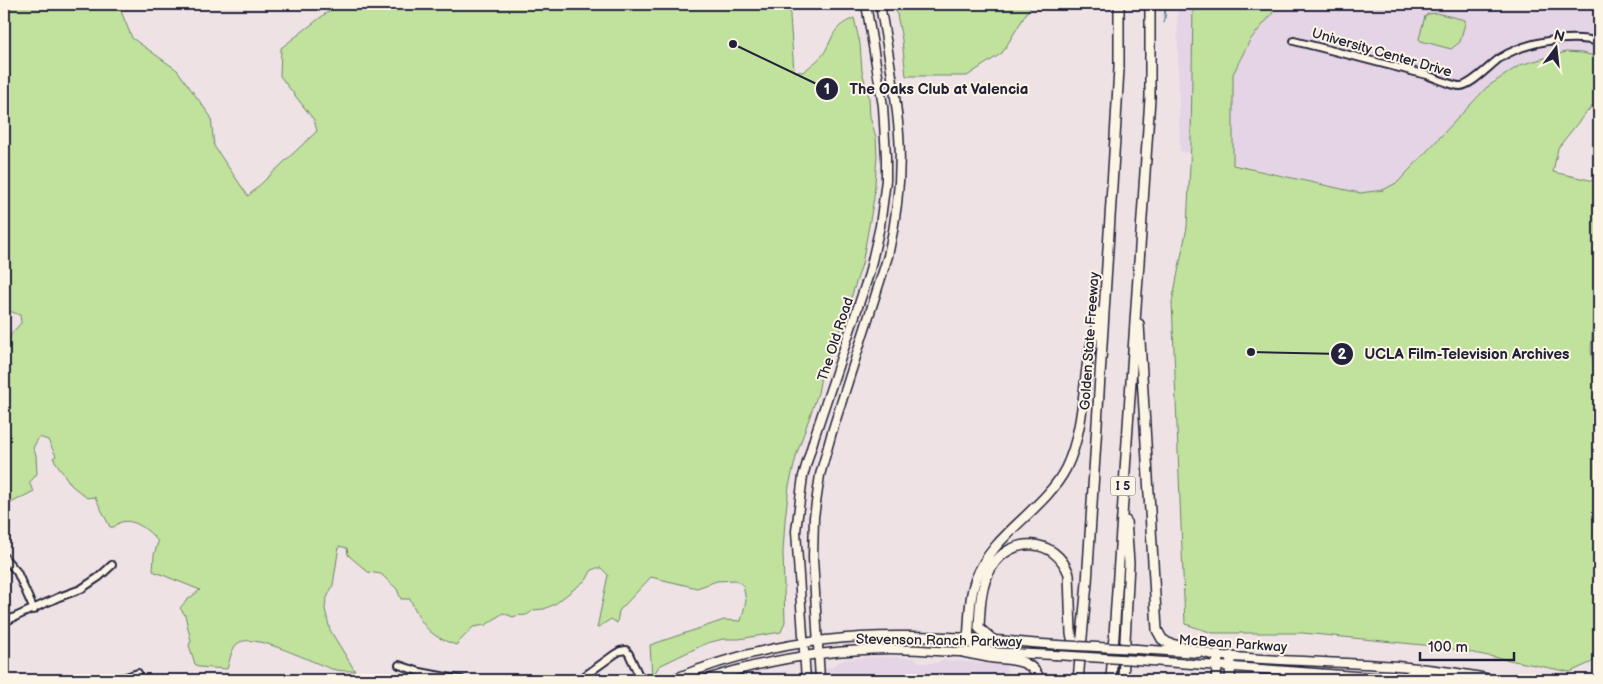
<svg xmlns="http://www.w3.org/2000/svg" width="1603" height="684" viewBox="0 0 1603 684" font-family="'Balsamiq Sans',sans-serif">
<rect width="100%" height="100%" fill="#eee2e5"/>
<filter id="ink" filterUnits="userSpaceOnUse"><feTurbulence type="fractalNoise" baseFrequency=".02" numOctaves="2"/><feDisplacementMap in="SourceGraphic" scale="10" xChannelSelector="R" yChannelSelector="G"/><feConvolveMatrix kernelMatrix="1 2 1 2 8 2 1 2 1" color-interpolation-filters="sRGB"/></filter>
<g filter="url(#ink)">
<path fill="#e4d4e5" d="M1177,4H1599V58L1582,53L1487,87L1398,182L1383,190L1360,193L1180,151Z
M883,657L914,658L921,663H936L943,660L1007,665L1006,680H734L785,671L794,674L833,667L837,663L847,659Z"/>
<path fill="#c0e29c" stroke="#71826c" d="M4,4H118L132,38L177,70L211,117L214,146L248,196L317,131L314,120L280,76L281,48L338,4H791L790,17L794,71L803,72C809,67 819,60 824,53C835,35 831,28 854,18L860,44L862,71L869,97L870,117L876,137L877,155L874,198L862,264L837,341L822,370L818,393L797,453L789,486L785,520L783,552L785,622L781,632L739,639H723L707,643L659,666L652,678L650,645L724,620L741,621L746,601L743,585L735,580L717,581L697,588L651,577L619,611L617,623L611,619L597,628L608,575L601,568H596L591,571L587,579L555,604L544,609L533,610C525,619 522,613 513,617L503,613L486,625L473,627L456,645C427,635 423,626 410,599H401L397,589L381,574L368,572L348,555L347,548L339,546L333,585L326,600L325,609L330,630L355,671C348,671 339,671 332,669C313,663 258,634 240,642C231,646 230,661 227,669L199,667L195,664L189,645L191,641L185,615L180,608L187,600L200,590L153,571L154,555L158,542C150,530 127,512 114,527H110L95,497L87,498L71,485L53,458L56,456L48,440L39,437L33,448L36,455L37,474L29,483L34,491L5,506L4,505V360L11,334L21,323L20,315L4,309Z
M895,4H1032L1002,53L967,76H906L902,40Z
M1193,4H1277L1272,14L1250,40L1233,74V165L1360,193L1383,190L1398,182L1487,87L1520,65L1566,52L1582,53L1599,57V99L1584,115L1558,148L1553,172L1599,182V240L1591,350L1599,398V659L1570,672L1443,647L1303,633H1213L1185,624L1172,302L1187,227L1191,143Z
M1436,13L1465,20V23L1460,42L1451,49L1421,41L1419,39L1425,16L1428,14Z"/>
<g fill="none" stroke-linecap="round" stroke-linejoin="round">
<path stroke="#568499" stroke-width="2" d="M1164,22L1166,4
M1585,680L1599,673"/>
<g stroke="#22223b" stroke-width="10">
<path id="minor" d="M1294,41C1339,52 1383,64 1427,75C1435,78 1453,86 1460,86C1471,86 1490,65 1500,58C1525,42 1570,34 1599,42
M4,557L17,572L34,610
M4,622L59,597L81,589L99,577L112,565
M399,665L420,672L462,680
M117,680L138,673
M579,680L615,654L620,651L626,650L629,654L641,680"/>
</g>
<g stroke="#22223b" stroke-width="11">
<path id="major" d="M1137,649L1198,653
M988,652L1055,655
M1212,655C1307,665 1403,659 1496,680
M1137,660L1410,680
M1402,679L1409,675L1426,671
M671,680C743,650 819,636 898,636C951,635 1004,641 1057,645
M705,680C764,660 828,650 890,649C916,649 941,652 967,652
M806,680L796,531L803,476L815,435L869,274L880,226L886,180V157L883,106L866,4
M820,680L813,558L814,517L820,475L832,432L888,256C897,216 902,175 899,134C896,90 887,47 880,4"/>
</g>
<g stroke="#22223b" stroke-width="12">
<path id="highway" d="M1139,324L1157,630L1162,639L1168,643L1210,654
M993,640L979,628C980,607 980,587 991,568C1011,535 1055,537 1069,574L1071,634L1076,652
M963,652C973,654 983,656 994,658C1013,660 1032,659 1040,680
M994,652C983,650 974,649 968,639C970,619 969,597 976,579C993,533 1044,511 1066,468C1082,435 1083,395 1088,360C1091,344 1096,328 1100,312
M1078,680L1087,583L1115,138L1119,68V4
M1111,680L1150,98V4
M1123,680L1129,563L1126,521
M1216,680L1218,655
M1230,680L1231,656"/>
</g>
<use href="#minor" stroke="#fcf5e5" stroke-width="6"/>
<use href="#major" stroke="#fcf5e5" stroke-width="8"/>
<use href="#highway" stroke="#fcf5e5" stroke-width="9"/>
<g stroke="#22223b" stroke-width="11" stroke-linecap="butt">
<path id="major-bridge" d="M1057,645L1137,649
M1055,655L1137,660"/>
</g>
<use href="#major-bridge" stroke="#fcf5e5" stroke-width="8"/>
</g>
</g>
<g text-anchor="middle" stroke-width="4" stroke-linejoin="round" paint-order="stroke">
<rect fill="#fcf5e5" stroke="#63616e" stroke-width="1" x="1110.5" y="476.5" width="25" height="19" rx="4"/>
<g font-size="12" font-weight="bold" fill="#22223b">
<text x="1123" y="490">I 5</text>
</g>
<g font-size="14" fill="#22223b" stroke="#fcf5e5">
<text transform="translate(1382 52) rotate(16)" y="5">University Center Drive</text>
<text transform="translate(835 339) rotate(-72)" y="5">The Old Road</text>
<text transform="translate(1089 341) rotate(-86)" y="5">Golden State Freeway</text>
<text transform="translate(939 640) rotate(1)" y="5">Stevenson Ranch Parkway</text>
<text transform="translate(1233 643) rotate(4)" y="5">McBean Parkway</text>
</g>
</g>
<path fill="none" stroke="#22223b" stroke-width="2" d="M733 44L827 89M1251 352L1342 354"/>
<g fill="#22223b" stroke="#fcf5e5" stroke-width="2">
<circle cx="733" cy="44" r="5"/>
<circle cx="1251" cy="352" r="5"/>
<circle cx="827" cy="89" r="12"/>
<circle cx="1342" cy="354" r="12"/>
</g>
<g font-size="15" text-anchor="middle" font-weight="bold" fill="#fff">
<text x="827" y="94">1</text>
<text x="1342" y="359">2</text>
</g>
<g font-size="15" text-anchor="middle" font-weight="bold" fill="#22223b" stroke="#fcf5e5" stroke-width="4" stroke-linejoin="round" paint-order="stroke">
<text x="939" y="94">The Oaks Club at Valencia</text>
<text x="1467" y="359">UCLA Film-Television Archives</text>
</g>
<rect width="1603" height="684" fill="none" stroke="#fcf5e5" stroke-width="20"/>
<rect x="10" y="10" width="1583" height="664" fill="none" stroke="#22223b" stroke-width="2" filter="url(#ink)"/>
<g transform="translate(1556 48) rotate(15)" stroke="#fcf5e5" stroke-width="4" paint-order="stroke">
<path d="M0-4L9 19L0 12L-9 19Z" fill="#22223b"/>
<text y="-8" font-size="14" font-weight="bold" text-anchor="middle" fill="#22223b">N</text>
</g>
<path d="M1420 652v8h94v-8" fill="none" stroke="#22223b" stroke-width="2.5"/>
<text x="1428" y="652" font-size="15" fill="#22223b" stroke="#fcf5e5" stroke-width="4" paint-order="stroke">100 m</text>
</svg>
